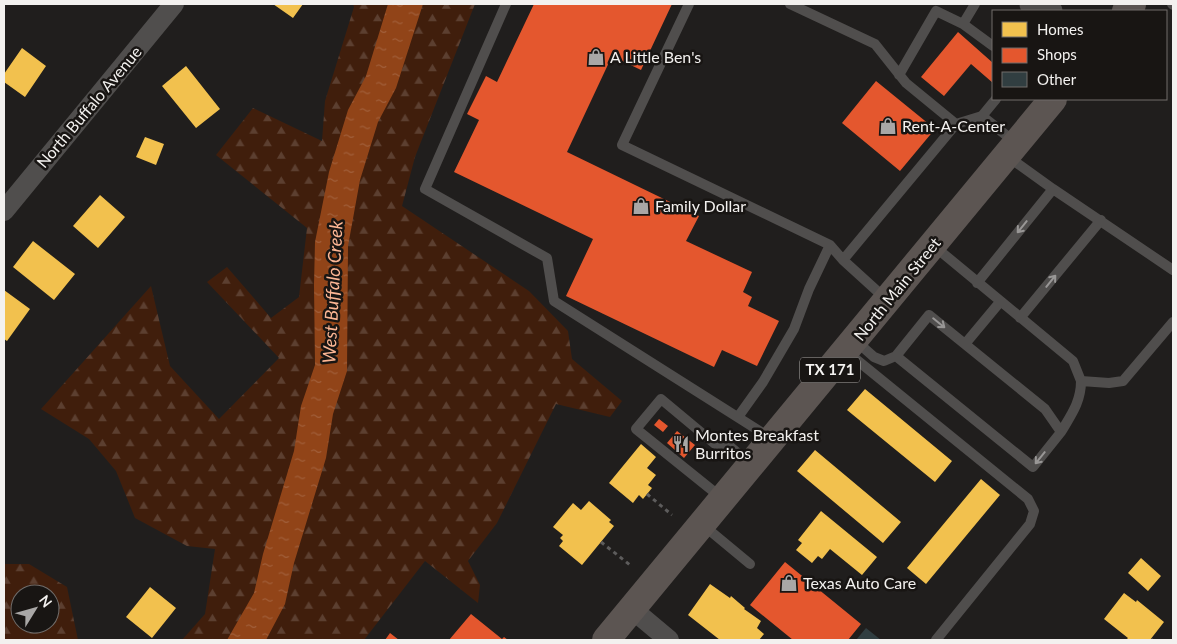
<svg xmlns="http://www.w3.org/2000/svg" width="1177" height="644" viewBox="0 0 1177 644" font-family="Lato,sans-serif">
<defs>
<pattern id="forest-firs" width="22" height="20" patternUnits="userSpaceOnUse" patternTransform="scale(1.25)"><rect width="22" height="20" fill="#401e0c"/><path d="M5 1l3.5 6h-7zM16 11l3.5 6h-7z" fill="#5c3f30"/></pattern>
<pattern id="water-ripples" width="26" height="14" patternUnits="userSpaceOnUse" patternTransform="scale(1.25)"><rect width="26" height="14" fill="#914418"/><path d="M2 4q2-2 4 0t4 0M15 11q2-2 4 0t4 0" fill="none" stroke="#a15f3a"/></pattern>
</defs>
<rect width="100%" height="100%" fill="#201e1d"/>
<path fill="url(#forest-firs)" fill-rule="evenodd" d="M353,4H475L415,157L402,206L529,291L568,331L572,359L622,401L610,417L556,404L497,523L468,561L480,585L478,603L425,561L364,640H182L205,614L215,549L187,546L135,518L116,471L89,439L41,409L151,286L170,366L219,419L279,358L207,282L227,267L271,318L299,297L307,228L216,155L253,108L322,141L325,101L354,7Z
M4,564H29L67,587L78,640H4ZM20,594H50V624H20Z"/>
<path fill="url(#water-ripples)" d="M388,4H423L396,88L378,122L360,180L348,246L347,371L333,414L326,458L294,563L285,604L266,640H227L254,593L263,554L294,451L301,406L315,365L314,285L315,242L329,172L348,110L366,76Z"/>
<path fill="#f2c14e" d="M273,4H303L293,18Z
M22,48L46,66L25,97L4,82V74Z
M186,66L220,109L196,128L162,86Z
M145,137L164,144L156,165L136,157Z
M100,195L125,217L98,248L73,226Z
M33,241L75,274L54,300L13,267Z
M4,290L30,309L7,341L4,339Z
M865,389L952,461L935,482L847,410Z
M641,444L656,457L647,468L656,475L648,485L652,488L643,499L639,495L633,503L609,483Z
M815,450L901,522L883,543L797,471Z
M981,479L1000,495L926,584L907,568Z
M589,501L611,520L609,522L614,526L582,565L559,546L563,541L560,538L563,535L553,527L573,503L581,510Z
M821,511L877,557L862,575L830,549L822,559L818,556L812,563L796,550L802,543L798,540Z
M1141,558L1161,576L1148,591L1128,573Z
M710,584L730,598L731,596L745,608L744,609L761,621L757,628L764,634L759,640H720L688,615Z
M150,587L176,608L152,638L126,617Z
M1124,593L1136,602L1137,600L1164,622L1150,640H1126L1128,638L1104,619Z"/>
<path fill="#e4572e" d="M534,4H672L641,70L612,56L567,152L699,216L686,241L752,272L743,292L752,297L748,306L779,321L757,366L722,350L714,367L566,296L593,239L454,172L479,120L467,114L486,76L497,82Z
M958,32L993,63V83L971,64L944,96L921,77Z
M876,81L935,129L900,171L842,123Z
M659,419L668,426L663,432L654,425Z
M677,431L695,445L684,458L667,443Z
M785,562L861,624L848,640H793L750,605Z
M471,614L502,639L504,637L508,640H449Z
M390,633L399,640H385Z"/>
<path fill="#313e41" d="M866,628L881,640H856Z"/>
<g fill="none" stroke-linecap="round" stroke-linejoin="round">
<path stroke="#5d5c5c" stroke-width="3" stroke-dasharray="4 4" stroke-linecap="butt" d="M647,494L672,515
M601,542L630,565
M1151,639L1152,640"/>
<path stroke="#504e4d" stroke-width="10" d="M506,4L425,189L547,258L554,301L772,439
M689,4L622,145L830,245L843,260L887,300
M790,4L875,44L906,83L956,124L982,116
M975,4L963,24L993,46
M1172,4L1173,5
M899,75L936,11L963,24
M996,99L982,116L1016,143
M1007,156L1053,189L1173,270
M934,246L1073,361L1081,381L1109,383L1123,381L1173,322
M843,260L956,124
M977,283L1053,189
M1020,318L1101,220
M856,341L874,357L884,361L896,356L929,315L1045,409L1061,432L1033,467L896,356
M965,344L1000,302
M847,352L1028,499L1034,511L1030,524L936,640
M738,417L763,382L794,329L809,289L830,245
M1061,432C1071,415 1081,402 1081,381
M723,499L636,429L661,399L715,444H727L751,464
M703,525L750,564"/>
<path stroke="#504e4d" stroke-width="20" d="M4,211L174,4
M632,609L669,640"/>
<path stroke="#504e4d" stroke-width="25" d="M1032,4L1050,11"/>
<path stroke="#5c5552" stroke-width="28" d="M1126,11L1132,4
M606,640L1053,99"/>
</g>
<defs><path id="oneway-shaft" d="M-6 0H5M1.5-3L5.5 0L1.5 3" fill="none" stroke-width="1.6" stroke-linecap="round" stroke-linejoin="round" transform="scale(1.25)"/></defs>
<g stroke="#999796">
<use href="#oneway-shaft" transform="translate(1022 227) rotate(129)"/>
<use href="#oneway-shaft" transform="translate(1051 281) rotate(-51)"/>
<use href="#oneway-shaft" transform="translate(939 323) rotate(39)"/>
<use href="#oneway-shaft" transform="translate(1040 458) rotate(129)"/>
</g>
<defs>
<g id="shop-bare" transform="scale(1.35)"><path d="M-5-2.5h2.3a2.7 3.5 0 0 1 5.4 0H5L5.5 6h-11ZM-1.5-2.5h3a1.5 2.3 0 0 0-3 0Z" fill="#a9a7a6" stroke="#181513" stroke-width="2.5" paint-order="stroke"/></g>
<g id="restaurant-bare" transform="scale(1.35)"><path d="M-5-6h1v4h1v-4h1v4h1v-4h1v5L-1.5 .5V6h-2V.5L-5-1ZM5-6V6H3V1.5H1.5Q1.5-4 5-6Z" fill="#a9a7a6" stroke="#181513" stroke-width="2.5" paint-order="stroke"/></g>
</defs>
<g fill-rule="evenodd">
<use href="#shop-bare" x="596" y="57"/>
<use href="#shop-bare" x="888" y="126"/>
<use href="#shop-bare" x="641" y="206"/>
<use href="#restaurant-bare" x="681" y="444"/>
<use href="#shop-bare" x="789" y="583"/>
</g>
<g text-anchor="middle" stroke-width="5" stroke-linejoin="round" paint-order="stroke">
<rect fill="#181513" stroke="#b1afad" stroke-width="1" x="800" y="357.5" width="60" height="25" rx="4"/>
<g font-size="15" font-weight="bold" fill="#f3f1ef">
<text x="830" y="375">TX 171</text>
</g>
<g font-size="16" fill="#f3f1ef" stroke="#181513" text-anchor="start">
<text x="610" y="63">A Little Ben's</text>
<text x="902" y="132">Rent-A-Center</text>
<text x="655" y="212">Family Dollar</text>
<text x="695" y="441">Montes Breakfast<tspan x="695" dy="18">Burritos</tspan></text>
<text x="803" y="589">Texas Auto Care</text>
</g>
<g font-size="16" fill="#f3f1ef" stroke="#181513">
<text transform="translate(89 107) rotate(-50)" y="6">North Buffalo Avenue</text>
<text transform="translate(897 289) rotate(-51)" y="6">North Main Street</text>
</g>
<g font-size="18" font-style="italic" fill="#fcb694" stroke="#181513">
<text transform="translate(333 292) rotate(-87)" y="6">West Buffalo Creek</text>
</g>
</g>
<rect width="1177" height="644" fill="none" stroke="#f3f1ef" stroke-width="10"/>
<rect x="992" y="10" width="175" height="90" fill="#181513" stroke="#706d6b"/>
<rect x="1002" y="22" width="25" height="15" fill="#f2c14e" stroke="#706d6b"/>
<text x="1037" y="35" font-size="15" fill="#f3f1ef">Homes</text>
<rect x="1002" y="48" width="25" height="15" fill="#e4572e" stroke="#706d6b"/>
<text x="1037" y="60" font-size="15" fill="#f3f1ef">Shops</text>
<rect x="1002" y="72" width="25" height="15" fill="#313e41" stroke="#706d6b"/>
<text x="1037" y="85" font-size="15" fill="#f3f1ef">Other</text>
<g transform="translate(35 609) rotate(53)"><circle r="24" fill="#181513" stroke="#706d6b"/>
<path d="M0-4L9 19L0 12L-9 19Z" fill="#a9a7a6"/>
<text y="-8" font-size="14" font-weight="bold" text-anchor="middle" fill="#f3f1ef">N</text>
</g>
</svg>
